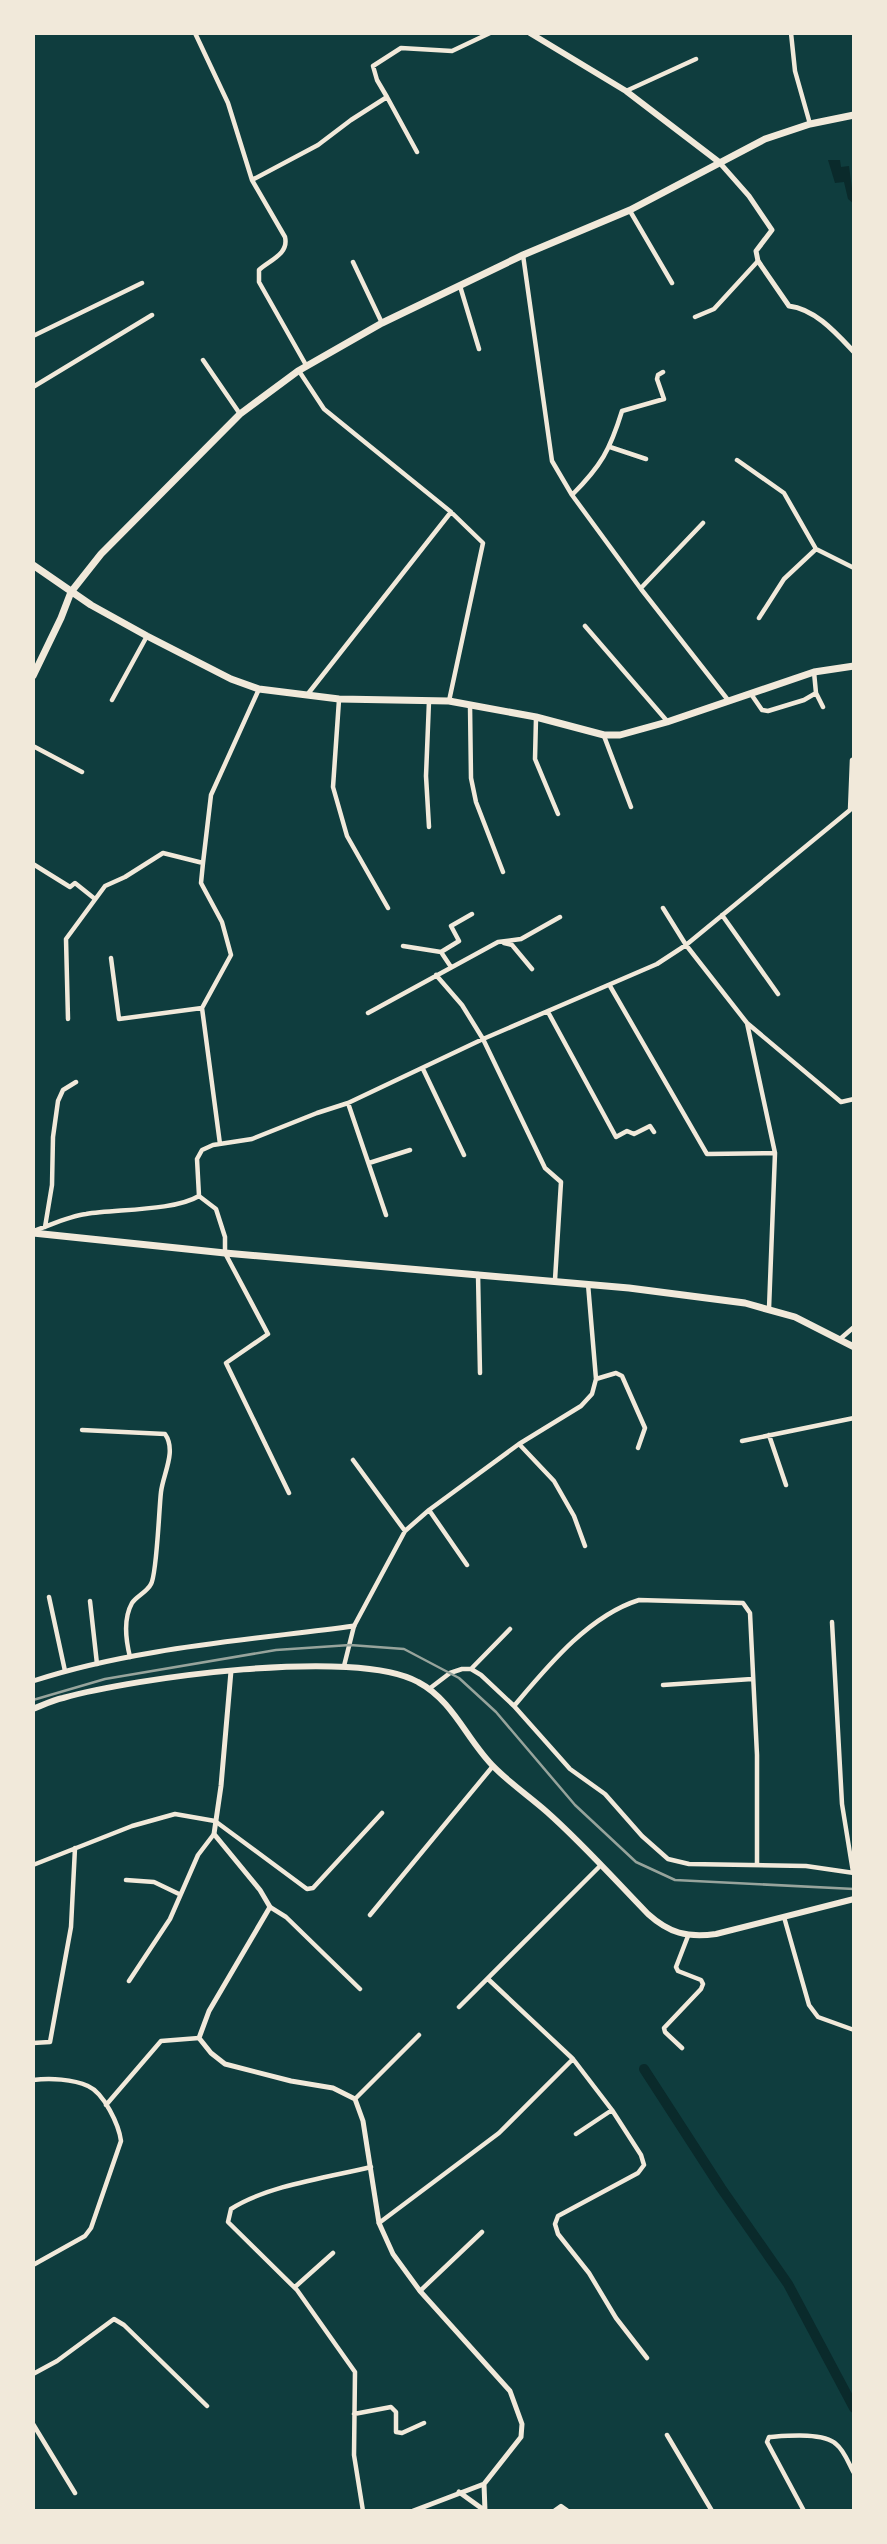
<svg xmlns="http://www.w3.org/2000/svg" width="887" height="2544" viewBox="0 0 887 2544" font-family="Raleway,sans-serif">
<rect width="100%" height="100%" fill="#0f3d3e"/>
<path fill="#0a2a2b" d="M828,160H840L841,167L849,166L854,204L848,199L844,182L835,183Z"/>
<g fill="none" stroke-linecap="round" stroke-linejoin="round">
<path stroke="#0a2a2b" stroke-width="10" d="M644,2069L721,2188L788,2284L854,2408"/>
<path stroke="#f1e9da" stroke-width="4.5" d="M195,33L228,103L252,180L285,237C289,254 270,260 259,270V282L306,365
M791,33L795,71L810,124
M626,91L696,59
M387,97L417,152
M252,180L318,145L351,120L387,97L377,80L373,66L401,48L452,51L490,33
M630,211L672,283
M523,255L552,461L572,495L641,589L728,700
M353,262L382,323
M460,286L479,349
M695,317L714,309L758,261
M33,336L142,283
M203,360L240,414
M299,371L324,409L451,512L483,543L449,701
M33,387L152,315
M610,447L646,459
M737,460L784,493L816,549L854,568
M572,495C601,466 610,450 622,411L664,399L657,379L658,375L663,372
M641,588L703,523
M759,618L784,579L816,549
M585,626L667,721
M814,672L816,693L823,707
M751,694L762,710L768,711L804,700L816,693
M307,695L451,512
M112,700L147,636
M339,700L333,787L347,836L388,908
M429,701L426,776L429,827
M470,705L471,778L476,802L503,872
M536,718L535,759L558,814
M604,736L631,807
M33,746L82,772
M33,864L70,887L75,883L95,899
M663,908L686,945L747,1023
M722,915L778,994
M504,943L512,945L532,969
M403,946L441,952L451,967
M441,952L459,941L451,926L472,914
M111,958L119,1019L202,1008
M436,975L462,1005L483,1039L545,1168L561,1182L555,1280
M610,986L707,1154L775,1153
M548,1012L616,1137L627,1131L634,1134L650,1126L654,1132
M368,1013L498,942L521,939L560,917
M68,1019L66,939L105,886L125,877L163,853L203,863
M423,1069L464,1155
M348,1103L386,1215
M220,1144L202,1008L231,955L222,922L201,883L203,863L211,795L259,689
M369,1163L410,1150
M199,1196L216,1209L225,1237V1253L268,1334L226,1363L289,1493
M45,1227L52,1185L53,1137L58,1101L63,1090L76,1082
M34,1231C51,1225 69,1216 86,1214C117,1209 174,1211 199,1196L197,1159L202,1150L213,1145L252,1139L317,1113L348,1103L483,1039L657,964L686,945L850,810L852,760L854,759
M478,1274L480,1373
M769,1309L775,1153L747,1023L841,1102L854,1099
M840,1339L854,1327
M596,1379L616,1373L622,1376L645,1428L638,1448
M82,1430L165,1434C177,1451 163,1474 161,1492C159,1508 157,1574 151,1584C147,1592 137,1596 132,1603C123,1619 126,1641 130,1657
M769,1435L786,1485
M742,1441L854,1418
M519,1444L554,1481L574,1516L585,1546
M353,1460L405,1531
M429,1510L467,1565
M49,1597L65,1671
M90,1601L97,1664
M832,1622L842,1804L853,1872
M344,1666L354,1626L405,1531L429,1510L519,1444L581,1406L592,1394L596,1379L588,1284
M471,1669L510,1629
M663,1685L752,1679
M429,1689L450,1673L462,1669H471L481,1675L514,1706L570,1769L605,1794L642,1836L668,1859L689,1864L806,1866L854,1873
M514,1706C547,1667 588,1616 639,1600L743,1603L750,1613L757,1755V1865
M33,1865L132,1826L175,1814L215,1821L307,1889L313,1888L382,1813
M126,1880L154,1882L179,1894
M270,1907L286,1917L360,1989
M370,1915L493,1766
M784,1917L809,2005L818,2017L854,2030
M488,1979L573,2059L612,2110L641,2155L644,2165L638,2173L558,2216L555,2224L558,2234L589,2273L616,2318L647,2358
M129,1981L170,1919L198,1855L214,1834
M459,2007L601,1865
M33,2043L50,2042L71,1927L75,1848
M682,2048L665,2032L664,2028L701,1989L703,1984L701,1980L678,1971L676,1967L688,1936
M33,2080C50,2078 73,2079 88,2086C104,2093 119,2125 121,2141L91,2228L85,2236L33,2265
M355,2099L419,2035
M106,2105L161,2041L199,2038
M576,2134L612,2110
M379,2223L499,2133L573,2059
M295,2287L333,2253
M420,2291L482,2232
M33,2374L57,2361L114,2319L124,2325L207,2406
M354,2414L391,2407L396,2412V2432L402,2433L424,2423
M33,2424L75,2493
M667,2435L712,2511
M363,2511L354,2455L355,2372L297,2290L228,2222L231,2209C266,2186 329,2177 371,2167
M554,2511L561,2506L568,2511
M804,2511L767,2442L769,2437C785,2436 823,2432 836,2444C844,2450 849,2464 854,2473"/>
<path stroke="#f1e9da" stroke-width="5" d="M719,162L749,196L772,230L756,251L758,261L789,306C815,309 836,333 854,352
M231,1671L221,1786L214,1834L260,1890L270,1907L209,2011L199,2038L211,2053L225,2064L291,2081L333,2088L355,2099L363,2121L379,2223L393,2254L420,2291L510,2391L522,2424L521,2437L484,2484L413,2511
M33,1681C133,1648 250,1640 354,1626
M484,2484L485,2511
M459,2492L484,2510"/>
<path stroke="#f1e9da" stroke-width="6" d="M530,33L626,91L719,162
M33,1709C43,1705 53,1700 63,1698C133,1678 356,1647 418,1682C454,1701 467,1741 495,1768C511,1784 530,1797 547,1812C583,1844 615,1880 648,1914C669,1933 687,1938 716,1934L854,1899"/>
<path stroke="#f1e9da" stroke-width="7" d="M33,565L91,605L147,636L231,679L259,689L339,699L449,701L536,717L604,735H620L667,722L814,672L854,666
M33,676L61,618L71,592L101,554L240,414L298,371L382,323L523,255L630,210L765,139L810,124L854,115"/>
<path stroke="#f1e9da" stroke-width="7" d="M33,1233L225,1253L629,1288L745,1303L795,1317L854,1347"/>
<path stroke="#97a49c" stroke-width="2.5" d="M33,1700L105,1679L276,1650L350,1645L404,1649L459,1678L496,1712L575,1805L636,1862L675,1880L854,1889"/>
</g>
<rect width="887" height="2544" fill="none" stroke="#f1e9da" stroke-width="70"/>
</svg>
